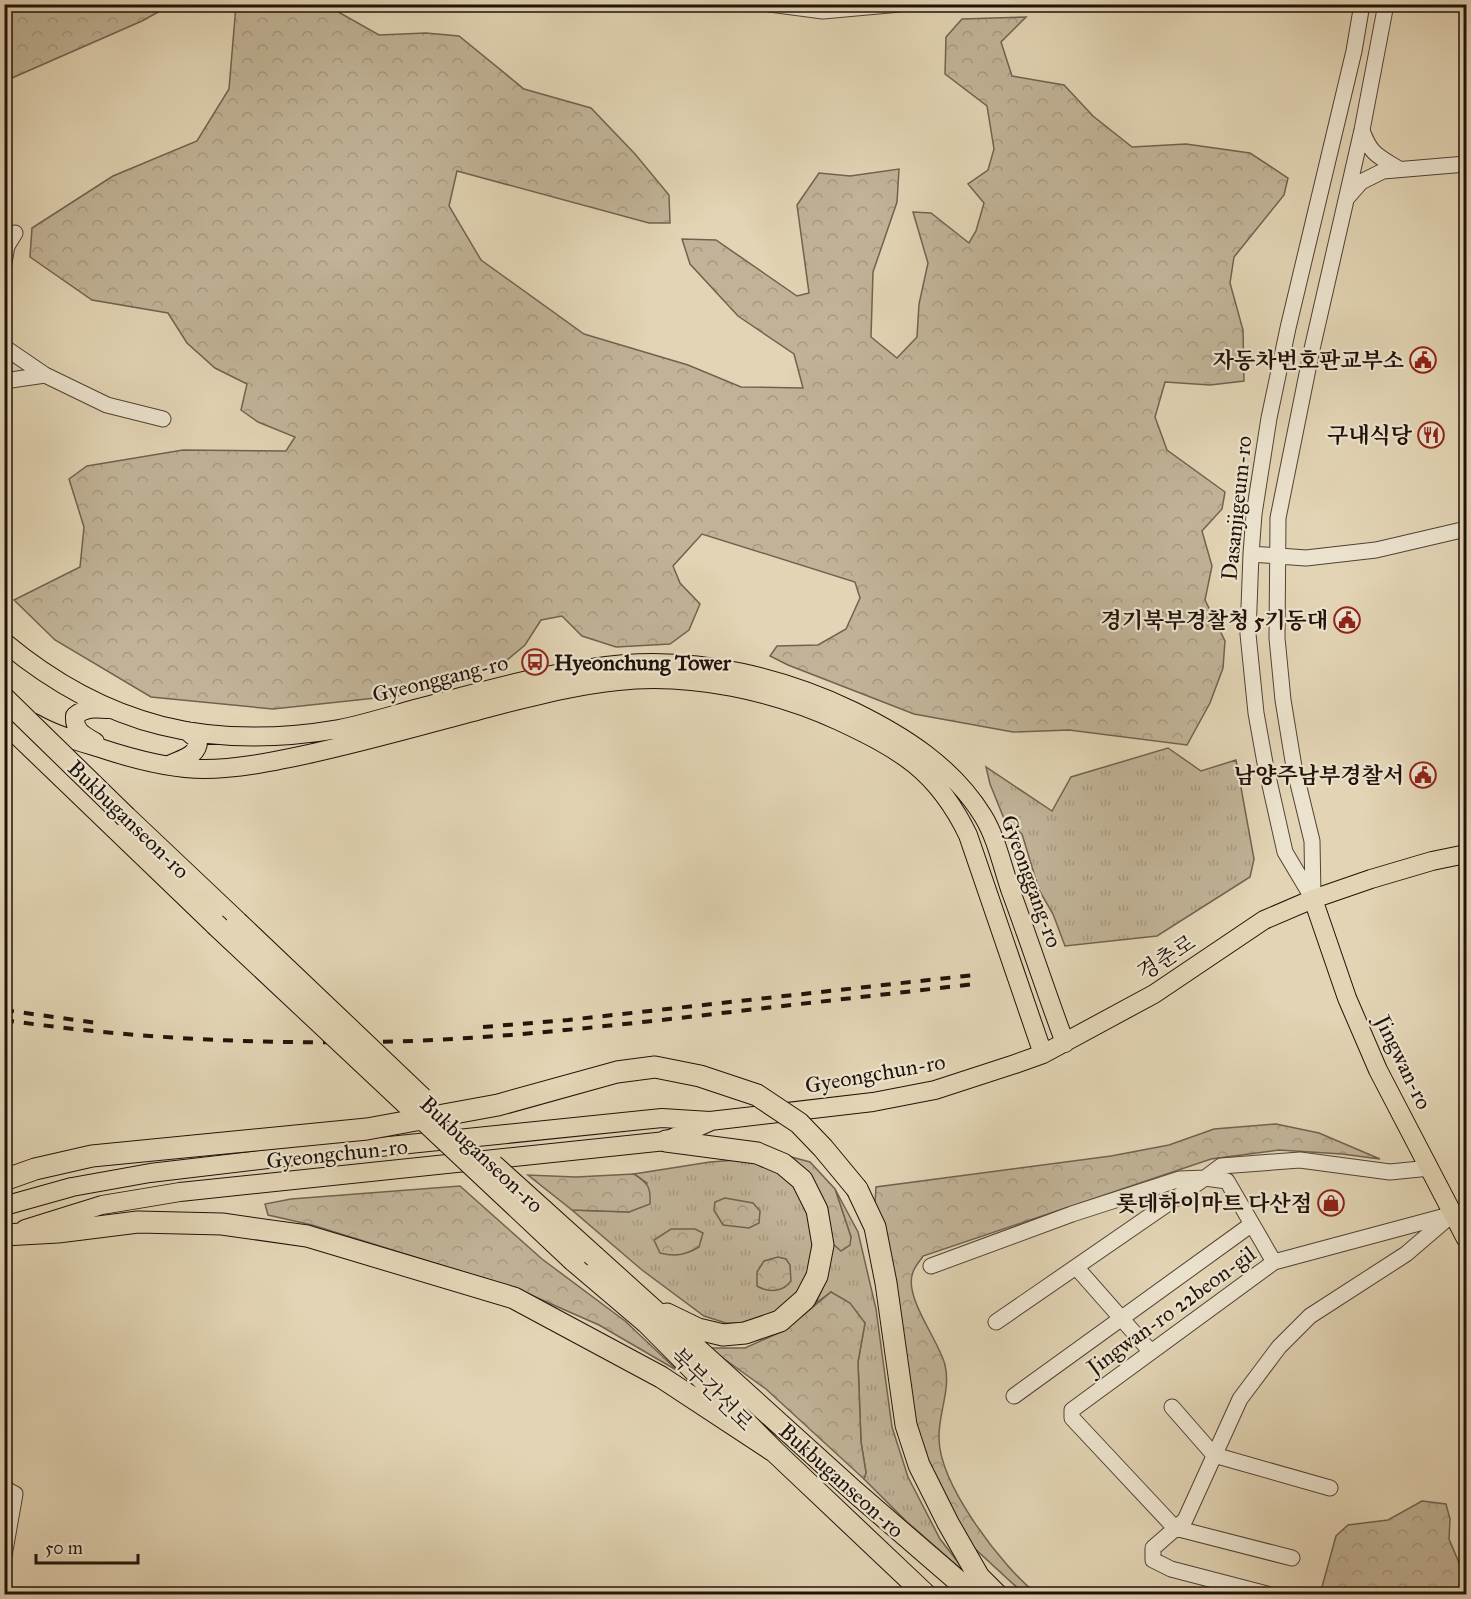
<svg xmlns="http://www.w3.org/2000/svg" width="1471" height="1599" viewBox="0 0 1471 1599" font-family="'IM FELL Great Primer','Noto Serif KR',serif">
<defs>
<pattern id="grass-tufts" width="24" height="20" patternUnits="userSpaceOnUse" patternTransform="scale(1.5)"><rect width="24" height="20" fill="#c1b397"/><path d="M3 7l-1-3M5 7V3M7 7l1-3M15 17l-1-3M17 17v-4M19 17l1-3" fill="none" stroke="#a69981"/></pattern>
<pattern id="forest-crowns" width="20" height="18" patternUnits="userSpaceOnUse" patternTransform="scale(1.5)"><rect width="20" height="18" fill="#c1b397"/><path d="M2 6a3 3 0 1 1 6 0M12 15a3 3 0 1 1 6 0" fill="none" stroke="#a69981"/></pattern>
</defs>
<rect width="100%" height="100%" fill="#e2d4b4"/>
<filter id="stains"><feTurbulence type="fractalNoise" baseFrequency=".00333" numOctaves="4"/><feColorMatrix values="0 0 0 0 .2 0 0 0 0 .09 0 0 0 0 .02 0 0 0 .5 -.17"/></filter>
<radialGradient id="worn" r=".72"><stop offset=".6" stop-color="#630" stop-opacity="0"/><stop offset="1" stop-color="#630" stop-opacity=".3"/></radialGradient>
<path fill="url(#grass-tufts)" stroke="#716250" stroke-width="1.5" d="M1168,748L1201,771L1236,760L1254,859L1250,877L1157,936L1065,946L1053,914L1039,890L1022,834L1005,821L990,784L986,767L1052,811L1071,777Z
M750,1159L801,1183L819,1239L805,1289L780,1311L748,1323H726L704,1316L642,1270L572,1210L629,1212L647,1183L634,1174L710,1162Z
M835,1189L858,1232L876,1309L892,1427L908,1477L940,1539L969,1576L906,1521L864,1479L866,1472L861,1442L858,1362L865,1323L831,1292L816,1303L826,1280L833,1244L851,1237Z"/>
<path fill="url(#forest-crowns)" stroke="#716250" stroke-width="1.5" d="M5,4H171V5L142,21L5,81Z
M236,5H326L379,35L426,33L459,36L524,89L591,108L635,154L669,195L670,223H649L457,171L449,206L481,260L584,334L688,365L741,387L803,388L794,354L738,316L690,264L682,239L716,240L797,296L809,293L797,205L819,173L850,176L899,169L897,202L873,272L871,337L897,358L917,337L919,304L928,263L913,212L931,213L969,243L976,231L984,203L968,184L988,170L994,149L987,106L945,74L946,37L962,19L1026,17L1001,42L1012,76L1064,85L1093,116L1132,147L1186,144L1250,153L1288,178L1284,195L1234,257L1230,283L1243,330L1244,381L1210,385L1165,382L1155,417L1167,450L1225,492L1222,509L1202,531L1212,566L1205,600L1225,641L1223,668L1210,703L1187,745L1069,730L1013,732L914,714L788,665L770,656L777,646L818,645L846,629L860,598L855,582L702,534L673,566L680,583L700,604L689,630L670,644L616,647L582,636L562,616L541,620L525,645L500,666L404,695L273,709L151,697L55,640L14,600L80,567L84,527L69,479L87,466L183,450L286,451L295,437L258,422L241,410L247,384L215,368L187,343L168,313L92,300L30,257L32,228L113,176L197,141L229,89Z
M1276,1124L1319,1133L1380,1159L1342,1154L1279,1150L1211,1159L923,1256C920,1261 915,1266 913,1272C903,1297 939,1340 945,1365C951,1390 938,1414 939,1438C939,1484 1002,1567 1037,1594H1024L972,1546L947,1502L911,1421L875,1203L876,1187L1111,1156L1169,1145L1214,1129Z
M784,1155L810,1162L835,1189L851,1237L850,1245L841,1251L833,1244Z
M634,1174C648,1183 651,1187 650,1204L629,1212L572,1210L528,1175L576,1177Z
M460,1186L542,1259L625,1321L678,1371L599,1325L515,1288L312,1225L268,1215L265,1204L291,1199Z
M725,1198L753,1203L760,1211L759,1223L749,1228L723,1225L714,1210L715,1202Z
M671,1229H695L703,1233L699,1247C685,1255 676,1257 660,1253L654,1240Z
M778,1257L786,1259L790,1265L791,1281C783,1292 769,1293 757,1286V1272L764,1261Z
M831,1292L850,1303L865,1323L858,1362L861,1442L866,1473L864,1479L766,1389L709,1348H745L785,1330Z
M1422,1501L1446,1504L1450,1519L1449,1539L1460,1565L1466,1573V1594H1320L1336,1536L1348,1525L1388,1520Z"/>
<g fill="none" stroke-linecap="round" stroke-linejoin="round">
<g stroke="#514234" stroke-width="17">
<path id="minor" d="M770,4L823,11L900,4
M1362,130C1370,154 1378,156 1399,169
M1347,198L1361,182L1383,171L1466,164
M4,263L7,246L15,233
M4,347L45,375L107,405L163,419
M4,381L45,375
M1251,554L1306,558L1376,550L1466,529
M1313,896L1312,841L1294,767L1283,700L1277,638L1278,518L1312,349L1362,130L1386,4
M1313,899L1285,852L1265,763L1256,713L1248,634L1251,554L1254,514L1269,418L1288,328L1354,51L1362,4
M931,1266L1072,1214L1180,1179L1205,1178L1221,1166L1300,1160L1390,1172L1430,1168
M1076,1267L1151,1352
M996,1322L1205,1178L1227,1181L1274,1262
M1014,1396L1252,1224
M1172,1407L1214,1455L1330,1488
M4,1488L15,1494L4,1556
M1292,1558L1175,1528L1072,1418V1410L1274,1262L1453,1214L1466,1213
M1267,1594L1171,1569L1153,1560V1548L1185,1520L1240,1399L1279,1347L1310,1316L1406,1254L1448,1218"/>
</g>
<g stroke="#211209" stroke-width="20">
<path id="major" d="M4,642C106,727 210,751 339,729C365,724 390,716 415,709C484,691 554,670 625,664C702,658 784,678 853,711C904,736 952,766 983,816C996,837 1002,865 1010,889C1029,940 1046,992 1065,1043
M34,723C55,735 77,741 100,748C133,759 169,769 204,769C237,769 271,762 304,755C369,741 434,722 499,705C539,695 578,685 618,681C690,673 774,691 839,721C901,750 937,771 968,835L1043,1054
M95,742C83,735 74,731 75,716C85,707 95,708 108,709
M169,765C181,759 199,756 198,740L187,731
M1313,899L1347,998L1378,1070L1466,1239
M4,1206L72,1187L150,1173L302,1155L662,1118L710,1121L873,1102L935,1090L1015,1064L1043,1054L1154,994L1264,920L1313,899L1371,879L1432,861L1466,854
M25,1229L102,1205L180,1192L666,1141L709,1122"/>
</g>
<g stroke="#211209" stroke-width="23">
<path id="highway" d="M4,721L215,924
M126,817L237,922
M666,1141L757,1153L783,1164L802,1180L817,1210L823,1245L817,1276L805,1299L780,1321L745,1333L723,1335L698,1329L667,1314
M857,1189L875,1227L886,1283L906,1425L919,1465L948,1523L979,1577L996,1594
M4,1235L58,1232L138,1222L222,1224L307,1236L514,1298L661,1377L775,1452
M595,1257L855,1492L973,1594
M574,1261L647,1323L775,1452L925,1594"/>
</g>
<use href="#minor" stroke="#ece3ce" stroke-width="15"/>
<use href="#major" stroke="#e2d4b4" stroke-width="18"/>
<use href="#highway" stroke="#e2d4b4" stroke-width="21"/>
<path stroke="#211209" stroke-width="4" stroke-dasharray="10 10" stroke-linecap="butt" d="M4,1010L97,1023
M4,1020C127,1038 251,1044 375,1042C483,1040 590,1028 697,1016C789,1005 881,995 974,984
M483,1027L568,1020L974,975"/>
<g stroke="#211209" stroke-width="23" stroke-linecap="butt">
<path id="highway-bridge" d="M4,698L126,817
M237,922L422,1098
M215,924L574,1261
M493,1165L595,1257
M4,1180L35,1169L92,1156L367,1129L498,1105L617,1072L655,1067L700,1076L757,1095L799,1123L823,1148L857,1189"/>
</g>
<use href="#highway-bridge" stroke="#e2d4b4" stroke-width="21"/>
</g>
<defs>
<g id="civic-ring" transform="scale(1.35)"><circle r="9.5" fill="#ece3ce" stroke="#8f2418" stroke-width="1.5"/><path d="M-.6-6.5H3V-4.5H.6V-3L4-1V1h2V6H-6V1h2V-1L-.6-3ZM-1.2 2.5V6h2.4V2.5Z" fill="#8f2418"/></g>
<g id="restaurant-ring" transform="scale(1.35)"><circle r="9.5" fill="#ece3ce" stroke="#8f2418" stroke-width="1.5"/><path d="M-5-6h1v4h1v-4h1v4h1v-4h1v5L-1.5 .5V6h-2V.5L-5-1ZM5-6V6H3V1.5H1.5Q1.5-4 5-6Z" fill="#8f2418"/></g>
<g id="bus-ring" transform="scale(1.35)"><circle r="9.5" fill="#ece3ce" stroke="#8f2418" stroke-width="1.5"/><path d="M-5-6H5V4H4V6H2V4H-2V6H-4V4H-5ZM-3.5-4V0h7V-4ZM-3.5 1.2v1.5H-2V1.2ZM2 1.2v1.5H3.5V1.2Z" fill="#8f2418"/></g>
<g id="shop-ring" transform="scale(1.35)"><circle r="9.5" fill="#ece3ce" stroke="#8f2418" stroke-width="1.5"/><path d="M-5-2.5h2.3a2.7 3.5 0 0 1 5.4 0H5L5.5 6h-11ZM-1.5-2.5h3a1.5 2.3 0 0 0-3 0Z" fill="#8f2418"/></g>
</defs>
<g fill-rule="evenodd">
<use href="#civic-ring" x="1423" y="360"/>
<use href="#restaurant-ring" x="1431" y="435"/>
<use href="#civic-ring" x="1347" y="620"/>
<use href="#bus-ring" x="535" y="662"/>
<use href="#civic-ring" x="1423" y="775"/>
<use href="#shop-ring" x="1331" y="1203"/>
</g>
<g text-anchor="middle" stroke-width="4.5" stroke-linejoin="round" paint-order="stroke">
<g font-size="22" font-weight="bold" fill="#211209" stroke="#ece3ce" text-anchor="end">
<text x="1404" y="368">자동차번호판교부소</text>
<text x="1412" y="443">구내식당</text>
<text x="1328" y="628">경기북부경찰청 5기동대</text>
<text x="554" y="670" text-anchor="start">Hyeonchung Tower</text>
<text x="1404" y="783">남양주남부경찰서</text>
<text x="1312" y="1211">롯데하이마트 다산점</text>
</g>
<g font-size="22" fill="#211209" stroke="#ece3ce">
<text transform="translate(1236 508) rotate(-84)" y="8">Dasanjigeum-ro</text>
<text transform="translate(440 678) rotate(-14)" y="8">Gyeonggang-ro</text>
<text transform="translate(129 819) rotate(44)" y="8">Bukbuganseon-ro</text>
<text transform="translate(1032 881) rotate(70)" y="8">Gyeonggang-ro</text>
<text transform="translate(1166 957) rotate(-33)" y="8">경춘로</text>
<text transform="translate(1404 1062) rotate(64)" y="8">Jingwan-ro</text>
<text transform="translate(875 1073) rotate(-10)" y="8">Gyeongchun-ro</text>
<text transform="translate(337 1153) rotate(-6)" y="8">Gyeongchun-ro</text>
<text transform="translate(482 1154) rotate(43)" y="8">Bukbuganseon-ro</text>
<text transform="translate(1171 1310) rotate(-36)" y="8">Jingwan-ro 22beon-gil</text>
<text transform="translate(712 1389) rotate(45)" y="8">북부간선로</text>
<text transform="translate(842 1480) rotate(42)" y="8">Bukbuganseon-ro</text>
</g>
</g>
<rect width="1471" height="1599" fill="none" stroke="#e2d4b4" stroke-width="24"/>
<rect x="6" y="6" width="1459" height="1587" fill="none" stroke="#211209" stroke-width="3"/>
<rect x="12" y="12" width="1447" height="1575" fill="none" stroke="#211209" stroke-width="1.5"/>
<path d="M36 1554v9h102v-9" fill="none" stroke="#211209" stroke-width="3"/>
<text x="45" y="1554" font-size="18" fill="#211209" stroke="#ece3ce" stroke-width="4.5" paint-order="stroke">50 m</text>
<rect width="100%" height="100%" filter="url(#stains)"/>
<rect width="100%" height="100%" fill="url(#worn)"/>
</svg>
